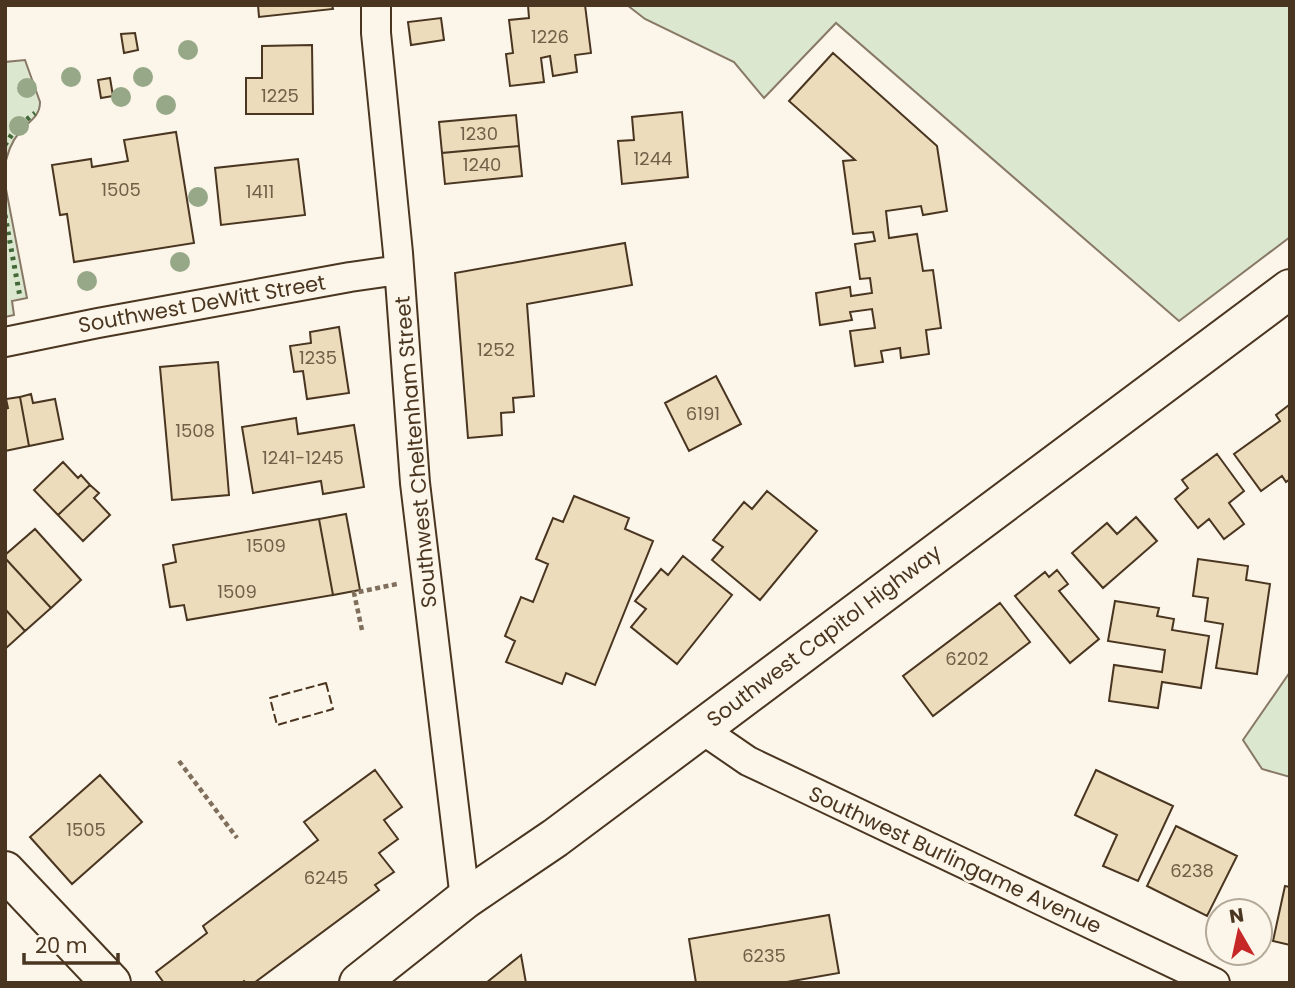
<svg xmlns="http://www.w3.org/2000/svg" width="1295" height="988" viewBox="0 0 1295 988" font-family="Poppins,sans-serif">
<rect width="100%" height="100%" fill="#fbf6e9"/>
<path fill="#dce7d0" stroke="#887966" stroke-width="2" d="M627,5H1290V237L1179,321L836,23L764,98L734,62L645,19Z
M25,60L40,102C40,118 27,122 19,133C11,142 8,153 5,164V62Z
M5,184L27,298L12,301L14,315L5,317Z
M1290,672V777L1262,769L1243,740Z"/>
<path fill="#ecdcbc" stroke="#4a3520" stroke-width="2" d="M258,5H332L333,9L259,17Z
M528,5H585L591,53L575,55L577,72L553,76L550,56L541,58L544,82L510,86L506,54L513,53L509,20L529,18Z
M441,18L444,40L411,45L408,22Z
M135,33L138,50L124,53L121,34Z
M312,45L313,114H246V78H262V46Z
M833,53L937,146L947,211L923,215L921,206L886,211L889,238L917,234L923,271L933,270L941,328L926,330L929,354L901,358L900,348L881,351L883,362L855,366L850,331L875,328L872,309L850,312L852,320L820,325L816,293L850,287L851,296L872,293L870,278L860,279L855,244L875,241L873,232L853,234L843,161L855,160L789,101Z
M110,78L113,96L101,98L98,80Z
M682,112L688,177L622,184L618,141L634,140L632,117Z
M516,115L519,146L442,153L439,122Z
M176,132L194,243L74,262L67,214L60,215L52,165L91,159L92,167L128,161L124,140Z
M519,146L522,176L445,184L442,153Z
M298,159L305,215L221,225L215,168Z
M625,243L632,285L527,304L534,396L513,398L514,412L501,413L502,435L468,438L455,273Z
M339,327L349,393L307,399L303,371L294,372L290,346L311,343L310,332Z
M218,362L229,495L172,500L160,367Z
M716,376L741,424L689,451L665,403Z
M31,394L33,403L55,399L63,439L29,446L20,397Z
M20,397L29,446L5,451V409L8,408L6,399Z
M1289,405L1290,479L1286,482L1282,476L1261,491L1234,454L1280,421L1276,415Z
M296,418L298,434L354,425L364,487L323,494L321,481L253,493L242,427Z
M1217,454L1244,491L1229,503L1244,524L1224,539L1209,519L1198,528L1175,499L1188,488L1182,480Z
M63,462L78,478L81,475L90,485L58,515L34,490Z
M90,485L99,493L94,498L110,515L83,541L58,515Z
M767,491L817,531L760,600L712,560L723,547L713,540L744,502L752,509Z
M574,496L629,518L625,529L653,541L595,685L566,673L562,684L506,662L515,641L505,636L521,597L533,602L548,564L536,559L553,518L563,522Z
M346,514L360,590L333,595L319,519Z
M1136,517L1157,541L1103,588L1072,553L1107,523L1117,534Z
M319,519L333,595L187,620L184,605L170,607L163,565L176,562L173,545Z
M35,529L81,580L51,608L5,558V555Z
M683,556L732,595L677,664L631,627L646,609L635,601L661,569L668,575Z
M5,558L51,608L25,631L5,609Z
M1198,559L1248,566L1246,580L1270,584L1257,674L1216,668L1223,624L1205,621L1208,598L1193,596Z
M1057,570L1068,584L1059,591L1099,639L1070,663L1015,596L1045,572L1049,577Z
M1115,601L1159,608L1157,616L1174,619L1172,630L1209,636L1201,688L1162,682L1158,708L1109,701L1114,665L1162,672L1165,650L1108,641Z
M1000,603L1030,642L933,716L903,676Z
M5,609L25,631L5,649Z
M375,770L402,807L384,820L398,839L379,853L394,872L375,885L379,890L254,983H246L244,981L241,983H164L156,972L207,933L203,926L318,840L304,822Z
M1096,770L1173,806L1138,881L1103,866L1117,835L1075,815Z
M100,775L142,822L72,884L30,837Z
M1176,826L1237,856L1207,916L1147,886Z
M1285,886L1290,887V945L1273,941Z
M829,915L839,973L781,983H696L689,939Z
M521,955L526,983H486Z"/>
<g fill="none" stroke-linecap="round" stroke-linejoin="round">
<g stroke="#4a3520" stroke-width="32">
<path id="street" d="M376,5V33L398,253L415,483L465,899
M5,342L98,323L350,277L399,270
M700,728L748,761L1215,983"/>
</g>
<g stroke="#4a3520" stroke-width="42">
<path id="secondary" d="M5,871L111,983"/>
</g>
<g stroke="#4a3520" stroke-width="42">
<path id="primary" d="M359,983L465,899L555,838L1290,289"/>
</g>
<path stroke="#7f6f5c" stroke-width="4.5" stroke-dasharray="5 3.5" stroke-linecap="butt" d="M362,630L354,593L397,584
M179,761L237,838"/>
<use href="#street" stroke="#fbf6e9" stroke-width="28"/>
<use href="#secondary" stroke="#fbf6e9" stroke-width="38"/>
<use href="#primary" stroke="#fbf6e9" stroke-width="38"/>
<path stroke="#436837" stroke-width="5" stroke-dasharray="3.5 5" stroke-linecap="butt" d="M5,145L16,128L35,113
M5,215L20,297"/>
<path stroke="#4a3520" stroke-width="2" stroke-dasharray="9 3.5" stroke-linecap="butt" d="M326,683L333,709L277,725L270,698Z"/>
</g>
<g fill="#96a887">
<circle cx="188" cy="50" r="10"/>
<circle cx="71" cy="77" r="10"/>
<circle cx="143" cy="77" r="10"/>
<circle cx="27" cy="88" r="10"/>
<circle cx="121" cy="97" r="10"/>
<circle cx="166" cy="105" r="10"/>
<circle cx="19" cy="126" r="10"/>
<circle cx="198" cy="197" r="10"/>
<circle cx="180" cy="262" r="10"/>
<circle cx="87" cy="281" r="10"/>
</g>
<g text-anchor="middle" stroke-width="5" stroke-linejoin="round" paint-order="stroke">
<g font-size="18" fill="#725f47">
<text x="550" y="43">1226</text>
<text x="280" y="102">1225</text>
<text x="479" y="140">1230</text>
<text x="653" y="165">1244</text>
<text x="482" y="171">1240</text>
<text x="121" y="196">1505</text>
<text x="260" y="198">1411</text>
<text x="496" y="356">1252</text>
<text x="318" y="364">1235</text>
<text x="703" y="420">6191</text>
<text x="195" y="437">1508</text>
<text x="303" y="464">1241-1245</text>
<text x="266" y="552">1509</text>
<text x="237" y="598">1509</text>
<text x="967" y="665">6202</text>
<text x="86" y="836">1505</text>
<text x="1192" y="877">6238</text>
<text x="326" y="884">6245</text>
<text x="764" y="962">6235</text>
</g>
<g font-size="21" fill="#4a3520" stroke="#fbf6e9">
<text transform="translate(202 304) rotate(-10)" y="7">Southwest DeWitt Street</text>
<text transform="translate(416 452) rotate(-95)" y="7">Southwest Cheltenham Street</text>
<text transform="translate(824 636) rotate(-37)" y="7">Southwest Capitol Highway</text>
<text transform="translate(955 860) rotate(25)" y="7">Southwest Burlingame Avenue</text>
</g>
</g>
<rect width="1295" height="988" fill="none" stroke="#4a3520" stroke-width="14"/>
<g transform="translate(1239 932) rotate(351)"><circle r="33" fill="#fbf6e9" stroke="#b4a999" stroke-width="2"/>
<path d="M0-5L12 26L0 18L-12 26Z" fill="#c62828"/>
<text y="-10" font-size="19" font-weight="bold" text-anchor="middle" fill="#4a3520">N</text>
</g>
<path d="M24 953v10h94v-10" fill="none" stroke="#4a3520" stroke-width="3.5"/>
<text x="35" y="953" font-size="21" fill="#4a3520" stroke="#fbf6e9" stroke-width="5" paint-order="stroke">20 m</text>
</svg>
